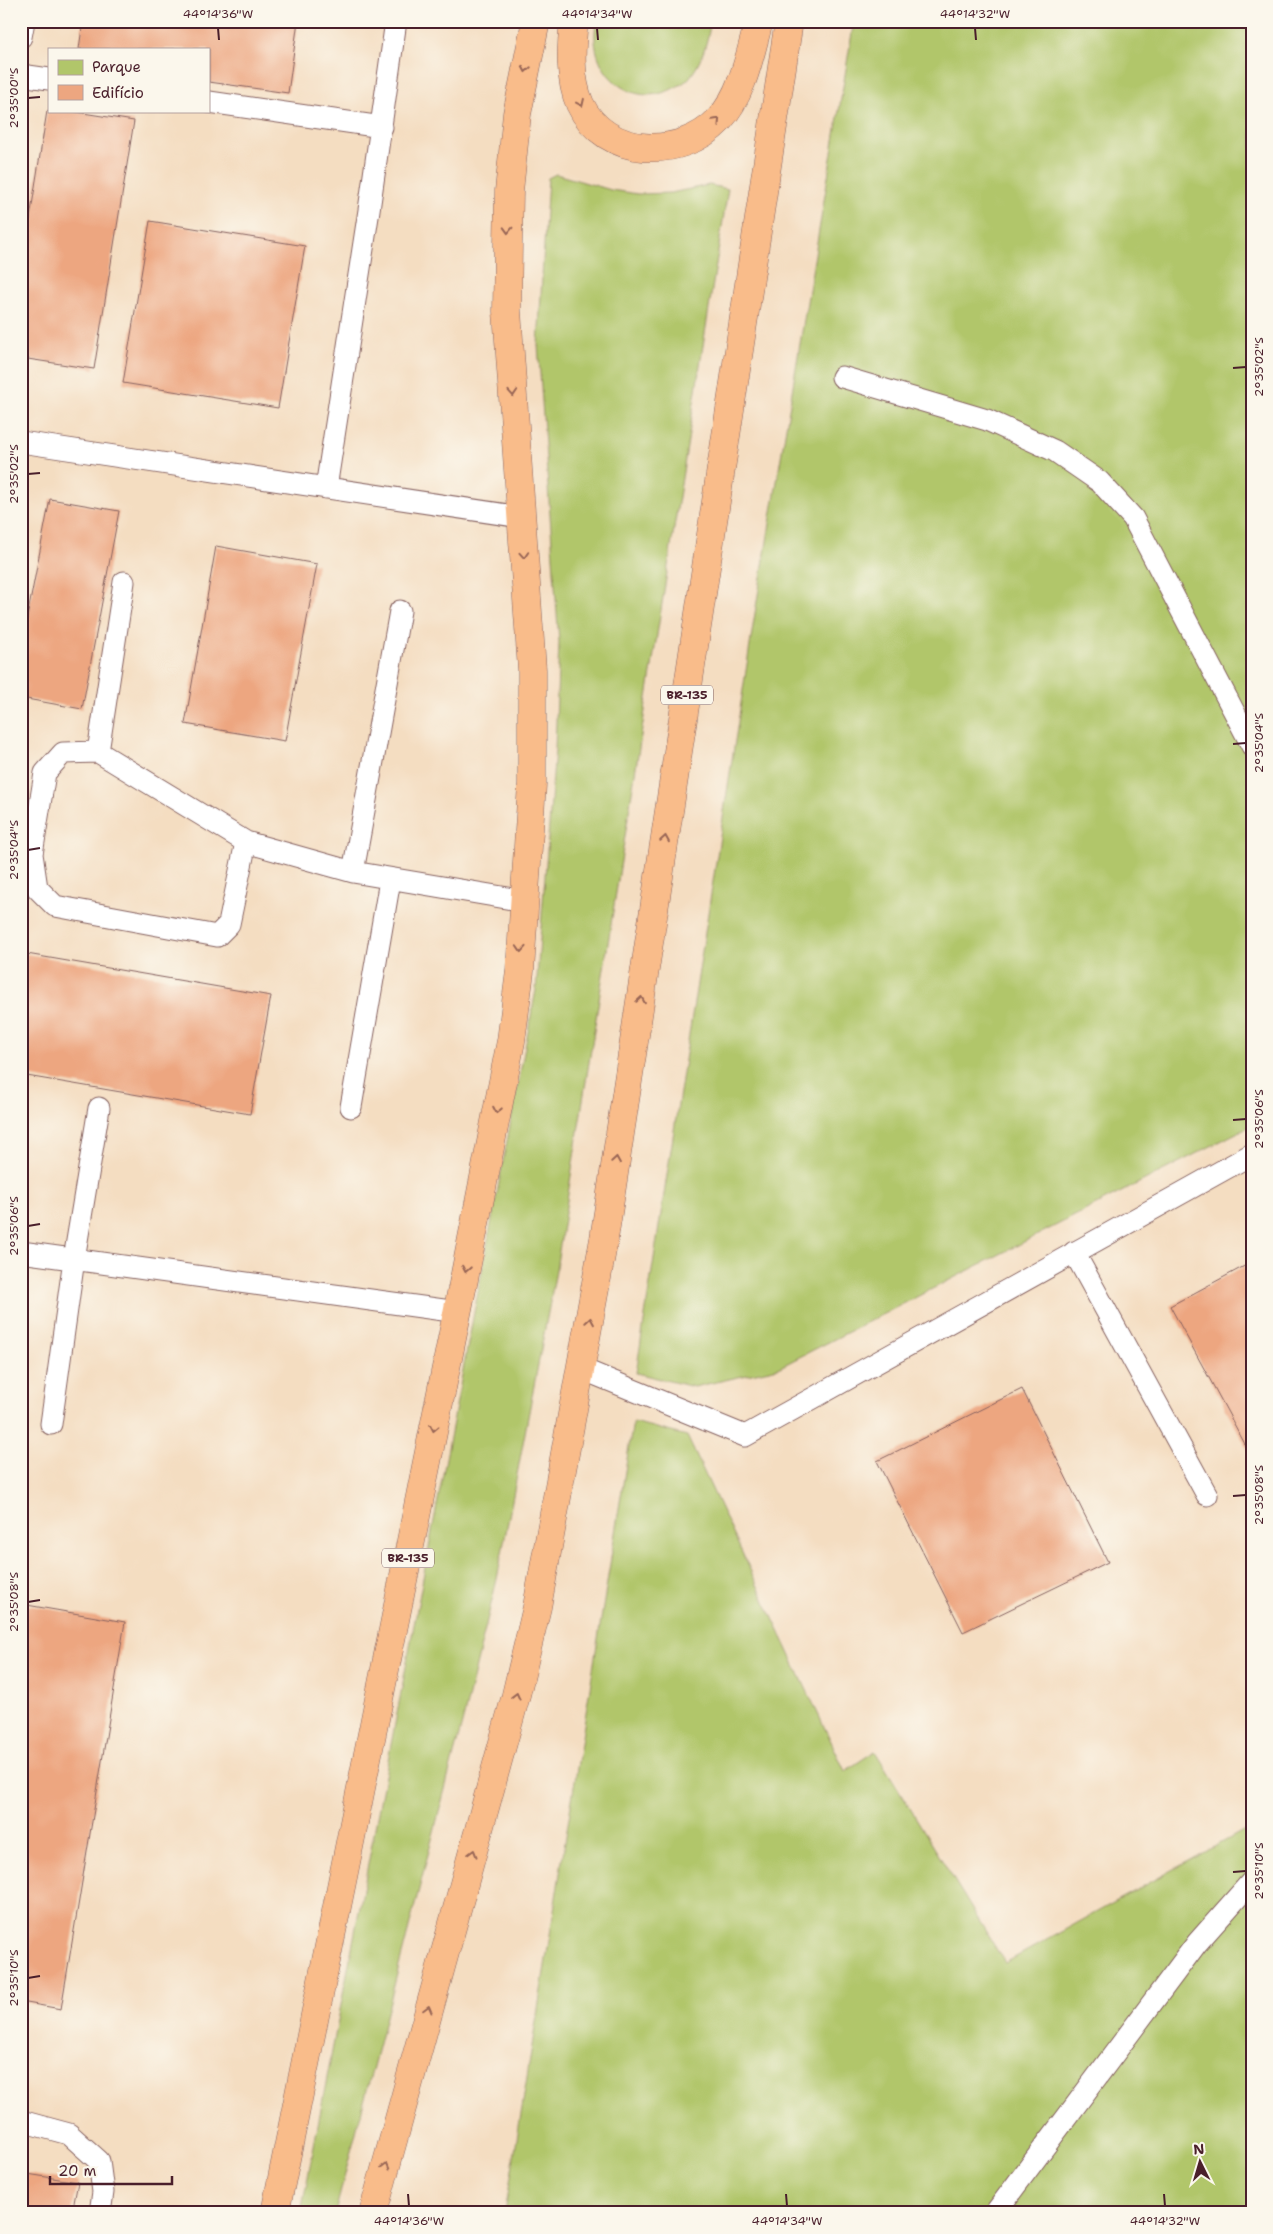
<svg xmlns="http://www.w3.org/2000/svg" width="1273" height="2234" viewBox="0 0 1273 2234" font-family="'Shantell Sans',sans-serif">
<rect width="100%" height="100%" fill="#fbf7ec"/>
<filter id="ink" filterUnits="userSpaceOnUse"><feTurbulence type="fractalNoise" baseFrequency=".02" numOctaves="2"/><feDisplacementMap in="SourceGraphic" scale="10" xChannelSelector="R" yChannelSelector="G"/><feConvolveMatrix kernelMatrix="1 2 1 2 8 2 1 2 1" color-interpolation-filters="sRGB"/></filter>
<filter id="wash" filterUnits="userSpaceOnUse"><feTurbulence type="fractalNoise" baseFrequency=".0096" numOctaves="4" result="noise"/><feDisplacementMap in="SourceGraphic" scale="20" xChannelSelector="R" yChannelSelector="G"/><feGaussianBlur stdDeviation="1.12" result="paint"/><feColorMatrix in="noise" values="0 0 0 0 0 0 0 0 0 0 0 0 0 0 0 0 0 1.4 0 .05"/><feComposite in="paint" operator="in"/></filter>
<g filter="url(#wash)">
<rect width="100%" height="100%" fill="#f4ddc1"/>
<path fill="#b1c66a" stroke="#7e724a" d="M597,21H711C707,42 703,61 689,78C685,83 676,87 670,90C626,110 585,65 597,21Z
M854,21H1252V1125L778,1368L694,1387L636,1373L756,607Z
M556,174L611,190L638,194L671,193L709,185L728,189L555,1276L497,1579L465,1712L335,2213H301L536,990L555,750L559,642L538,345L548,178Z
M633,1422L687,1436L845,1771L875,1751L1005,1963L1252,1826V2213H505Z"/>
<g id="blocks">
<path fill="#eda680" d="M83,21H298L288,93L209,82V49H79Z
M47,111H70L134,121L94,369L21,358V275Z
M150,221L305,246L278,408L123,383Z
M50,499L119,511L82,709L21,698V649Z
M216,546L317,564L285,741L185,724Z
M21,953L271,996L250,1114L21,1075Z
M1252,1262V1457L1170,1306Z
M1022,1389L1108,1562L963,1632L877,1461Z
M21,1604L125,1622L61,2009L21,2002Z
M21,2173L78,2182L72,2213H21Z"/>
</g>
</g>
<g filter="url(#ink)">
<use href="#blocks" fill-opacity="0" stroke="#866260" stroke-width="1"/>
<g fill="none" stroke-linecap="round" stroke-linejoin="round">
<g stroke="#866260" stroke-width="23">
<path id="lane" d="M21,37L24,21
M21,75L49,79
M209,102L382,127
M842,377L987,420L1055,451L1100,482L1133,518L1252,746
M21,442L521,517
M326,488L369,210L396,21
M98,752L124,582
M246,842L229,924L217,936L55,906L37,888L32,854L45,773L63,753L98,752L246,842L353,872L525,901
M353,872L400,611
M351,1107L390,880
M21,1252L458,1312
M1074,1252L1207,1495
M582,1369L745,1436L1252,1154
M51,1424L74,1259L99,1108
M21,2121L69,2134L99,2161L103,2192L100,2213
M995,2213L1197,1943L1252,1881"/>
</g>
<g stroke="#866260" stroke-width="29">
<path id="highway" d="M574,21C571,48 569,79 580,104C605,158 681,160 719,120C743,94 750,54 759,21
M275,2213L464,1279L511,1041L520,971L532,784V670L507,311L508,244L509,191L517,114L536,21
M373,2213L515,1699L537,1607L604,1239L789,21"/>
</g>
<use href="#lane" stroke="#fff" stroke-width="21"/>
<use href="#highway" stroke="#f9bc8a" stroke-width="28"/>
</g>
<defs><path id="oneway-chevron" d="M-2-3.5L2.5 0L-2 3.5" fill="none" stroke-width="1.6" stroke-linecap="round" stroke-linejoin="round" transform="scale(1.25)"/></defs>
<g stroke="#996656">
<use href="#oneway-chevron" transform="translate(526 69) rotate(100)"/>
<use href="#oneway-chevron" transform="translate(581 103) rotate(65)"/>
<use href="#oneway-chevron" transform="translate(717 121) rotate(-46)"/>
<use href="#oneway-chevron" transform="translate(508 230) rotate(92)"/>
<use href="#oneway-chevron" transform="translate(513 393) rotate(86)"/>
<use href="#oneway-chevron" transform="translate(524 555) rotate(86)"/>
<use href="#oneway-chevron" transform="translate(665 839) rotate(-81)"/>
<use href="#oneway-chevron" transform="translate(521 949) rotate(94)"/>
<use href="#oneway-chevron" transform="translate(641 1000) rotate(-81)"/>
<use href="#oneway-chevron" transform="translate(497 1110) rotate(101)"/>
<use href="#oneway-chevron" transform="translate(616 1160) rotate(-81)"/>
<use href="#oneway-chevron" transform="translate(466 1269) rotate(101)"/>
<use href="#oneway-chevron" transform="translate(590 1321) rotate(-81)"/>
<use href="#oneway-chevron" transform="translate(434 1428) rotate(101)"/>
<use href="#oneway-chevron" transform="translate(516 1696) rotate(-76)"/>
<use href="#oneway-chevron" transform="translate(473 1853) rotate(-74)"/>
<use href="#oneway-chevron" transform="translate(428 2009) rotate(-75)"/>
<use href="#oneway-chevron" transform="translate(386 2166) rotate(-75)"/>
</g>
</g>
<path fill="none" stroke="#4a1f2b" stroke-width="2" d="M218,28L219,40M597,28L598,40M975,28L976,40M28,98L40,97M1233,368L1246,367M28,474L40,473M1233,744L1246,743M28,850L40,848M1233,1120L1246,1119M28,1226L40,1224M1233,1496L1246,1495M28,1602L40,1600M1233,1872L1246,1871M28,1978L40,1976M408,2194L409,2206M786,2194L787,2206M1164,2194L1165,2206"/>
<g text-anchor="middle" stroke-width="4" stroke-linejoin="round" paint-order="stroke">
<g fill="#fbf7ec" stroke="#7f6065" stroke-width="1">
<rect x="661" y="685.5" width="52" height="19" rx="4"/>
<rect x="382" y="1548.5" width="52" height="19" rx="4"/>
</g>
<g font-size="12" font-weight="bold" fill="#4a1f2b">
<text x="687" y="699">BR-135</text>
<text x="408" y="1562">BR-135</text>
</g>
</g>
<rect width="1273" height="2234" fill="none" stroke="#fbf7ec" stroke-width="55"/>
<rect x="48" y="48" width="162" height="65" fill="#fbf7ec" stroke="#b4a19f"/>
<rect x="58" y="60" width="25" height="15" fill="#b1c66a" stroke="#b4a19f"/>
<text x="92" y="72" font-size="15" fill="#4a1f2b">Parque</text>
<rect x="58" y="85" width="25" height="15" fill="#eda680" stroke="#b4a19f"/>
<text x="92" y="98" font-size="15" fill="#4a1f2b">Edifício</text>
<g transform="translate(1200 2162) rotate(355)" stroke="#fbf7ec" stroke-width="4" paint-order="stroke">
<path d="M0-4L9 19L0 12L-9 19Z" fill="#4a1f2b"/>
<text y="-8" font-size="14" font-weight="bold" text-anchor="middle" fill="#4a1f2b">N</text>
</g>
<path d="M50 2176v8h122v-8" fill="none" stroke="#4a1f2b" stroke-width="2.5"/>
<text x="58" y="2176" font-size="15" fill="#4a1f2b" stroke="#fbf7ec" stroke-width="4" paint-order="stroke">20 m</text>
<rect x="28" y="28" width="1218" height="2178" fill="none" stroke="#4a1f2b" stroke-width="2"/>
<g font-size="12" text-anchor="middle" fill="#4a1f2b">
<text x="218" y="18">44°14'36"W</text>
<text x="597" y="18">44°14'34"W</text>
<text x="975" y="18">44°14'32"W</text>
<text transform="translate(14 98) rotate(-90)" y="4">2°35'00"S</text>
<text transform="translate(1259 367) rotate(-90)" y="4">2°35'02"S</text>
<text transform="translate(14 474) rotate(-90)" y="4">2°35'02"S</text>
<text transform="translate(1259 743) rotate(-90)" y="4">2°35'04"S</text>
<text transform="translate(14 850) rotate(-90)" y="4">2°35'04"S</text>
<text transform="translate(1259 1119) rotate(-90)" y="4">2°35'06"S</text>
<text transform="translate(14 1226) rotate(-90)" y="4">2°35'06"S</text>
<text transform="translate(1259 1495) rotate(-90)" y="4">2°35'08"S</text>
<text transform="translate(14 1602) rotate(-90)" y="4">2°35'08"S</text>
<text transform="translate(1259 1871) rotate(-90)" y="4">2°35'10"S</text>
<text transform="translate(14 1978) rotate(-90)" y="4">2°35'10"S</text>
<text x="409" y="2225">44°14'36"W</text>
<text x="787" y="2225">44°14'34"W</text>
<text x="1165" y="2225">44°14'32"W</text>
</g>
</svg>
